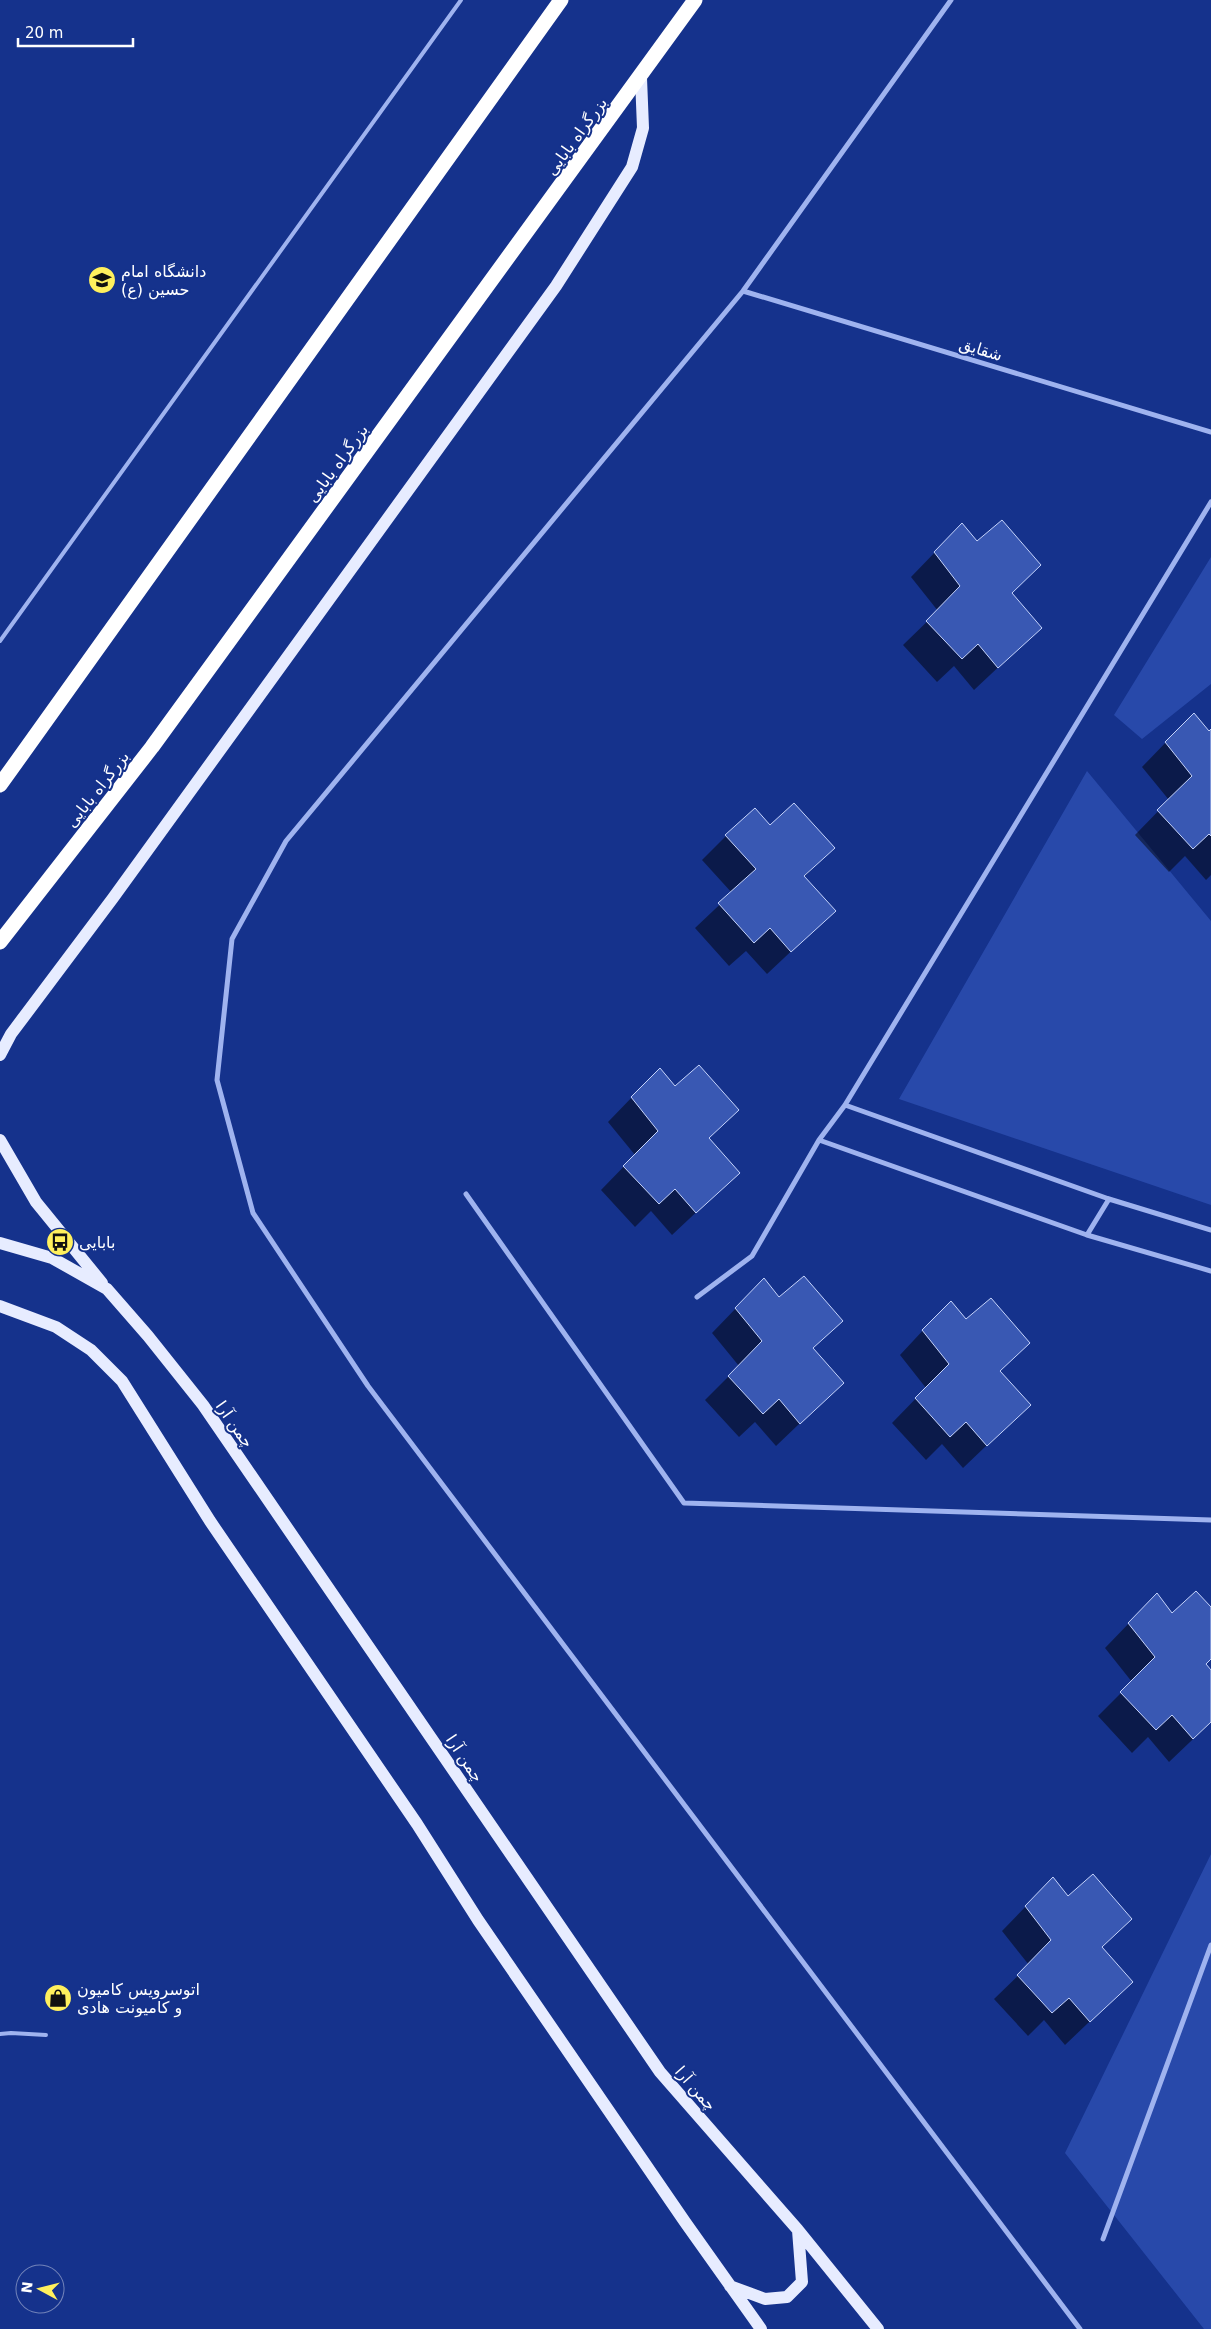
<svg xmlns="http://www.w3.org/2000/svg" width="1211" height="2329" viewBox="0 0 1211 2329" font-family="'DejaVu Sans',Cairo,sans-serif">
<rect width="100%" height="100%" fill="#15328c"/>
<path fill="#2849aa" d="M1211,557V684L1142,739L1114,715Z
M1087,771L1211,921V1205L899,1099Z
M1211,1854V2329H1204L1065,2153Z"/>
<path fill="#0007" d="M977,543L1011,594L1040,628L974,690L954,666L937,682L903,645L938,611L911,577L939,548Z
M1211,731V875L1206,880L1185,856L1169,872L1135,835L1169,800L1142,767L1170,738Z
M770,827L833,848L804,877L834,911L767,974L746,951L729,966L695,928L732,893L702,860L726,836Z
M636,1093L708,1139L738,1173L672,1235L651,1211L635,1227L601,1190L635,1155L608,1122Z
M779,1299L841,1321L812,1349L842,1383L776,1446L755,1422L739,1437L705,1400L739,1366L712,1333L740,1304Z
M927,1326L999,1372L1029,1405L963,1468L942,1444L926,1460L892,1423L926,1388L900,1355Z
M1211,1609V1659L1205,1665L1211,1672V1722L1169,1762L1148,1737L1132,1753L1098,1716L1132,1682L1105,1648L1133,1619Z
M1068,1897L1131,1919L1101,1948L1131,1982L1065,2045L1044,2020L1028,2036L994,1999L1029,1965L1002,1931L1030,1902Z"/>
<path fill="#3958b3" stroke="#c5d3fb" d="M1002,520L1041,565L1012,593L1042,628L998,668L978,644L962,659L926,621L960,586L934,552L962,523L977,541Z
M1194,713L1209,731L1211,729V836L1209,834L1193,849L1157,810L1192,776L1165,742Z
M794,803L835,848L804,876L836,911L791,952L770,928L754,943L718,903L756,869L725,835L755,808L770,825Z
M699,1065L739,1110L709,1138L740,1173L696,1213L675,1189L659,1204L623,1166L658,1131L631,1097L660,1068L675,1086Z
M804,1276L843,1321L813,1348L844,1383L800,1424L779,1399L763,1414L728,1376L762,1341L735,1308L764,1278L779,1297Z
M991,1298L1030,1343L1000,1371L1031,1405L987,1446L966,1422L950,1437L915,1398L949,1364L922,1330L951,1301L966,1319Z
M1196,1591L1211,1607V1659L1206,1664L1211,1670V1722L1193,1739L1172,1715L1156,1730L1120,1692L1155,1657L1128,1623L1157,1593L1172,1613Z
M1093,1874L1132,1919L1102,1947L1133,1982L1090,2022L1069,1998L1052,2013L1017,1975L1051,1940L1025,1906L1053,1877L1068,1896Z"/>
<g fill="none" stroke-linecap="round" stroke-linejoin="round">
<path stroke="#9fb3ef" stroke-width="4" d="M0,641L461,0
M0,2034L11,2033L46,2035"/>
<path stroke="#9fb3ef" stroke-width="5" d="M951,0L743,291L286,841L232,939L217,1080L253,1213L368,1386L1080,2329
M743,291L1211,432
M845,1105L1109,1199L1211,1230
M819,1140L1087,1235L1211,1271
M466,1194L684,1503L1211,1520
M1087,1235L1109,1199
M697,1297L752,1256L819,1140L845,1105L1211,502
M1103,2239L1211,1945"/>
<path stroke="#e7ecff" stroke-width="12" d="M0,1055L11,1034L113,898L556,286L632,167L643,128L641,78
M0,1140L36,1202L102,1283
M0,1243L52,1258L107,1289L148,1336L203,1405L660,2072L798,2230L878,2329
M0,1306L56,1327L91,1350L122,1381L210,1521L417,1824L478,1920L685,2222L761,2329
M730,2286L765,2299L787,2297L802,2282L798,2230"/>
<path stroke="#fff" stroke-width="15" d="M0,785L561,0
M0,942L152,747L695,0"/>
</g>
<defs>
<g id="university-disc" transform="scale(1.4375)"><circle r="9.5" fill="#fff05d" stroke="#15328c"/><path d="M0-5L7-2L0 1L-7-2ZM-4 1L0 2.5L4 1V4Q0 6-4 4Z" fill="#111"/></g>
<g id="bus-disc" transform="scale(1.4375)"><circle r="9.5" fill="#fff05d" stroke="#15328c"/><path d="M-5-6H5V4H4V6H2V4H-2V6H-4V4H-5ZM-3.5-4V0h7V-4ZM-3.5 1.2v1.5H-2V1.2ZM2 1.2v1.5H3.5V1.2Z" fill="#111"/></g>
<g id="shop-disc" transform="scale(1.4375)"><circle r="9.5" fill="#fff05d" stroke="#15328c"/><path d="M-5-2.5h2.3a2.7 3.5 0 0 1 5.4 0H5L5.5 6h-11ZM-1.5-2.5h3a1.5 2.3 0 0 0-3 0Z" fill="#111"/></g>
</defs>
<g fill-rule="evenodd">
<use href="#university-disc" x="102" y="280"/>
<use href="#bus-disc" x="60" y="1242"/>
<use href="#shop-disc" x="58" y="1998"/>
</g>
<g text-anchor="middle" stroke-width="4" stroke-linejoin="round" paint-order="stroke">
<g font-size="16" fill="#fff" stroke="#15328c">
<text transform="translate(576 136) rotate(-54)" y="6">بزرگراه بابایی</text>
<text transform="translate(981 349) rotate(17)" y="6">شقایق</text>
<text transform="translate(337 463) rotate(-54)" y="6">بزرگراه بابایی</text>
<text transform="translate(97 789) rotate(-52)" y="6">بزرگراه بابایی</text>
<text transform="translate(235 1424) rotate(55)" y="6">چمن آرا</text>
<text transform="translate(465 1758) rotate(56)" y="6">چمن آرا</text>
<text transform="translate(696 2088) rotate(49)" y="6">چمن آرا</text>
</g>
<g font-size="16" fill="#fff" stroke="#15328c" text-anchor="start">
<text x="121" y="277">دانشگاه امام<tspan x="121" dy="18">حسین (ع)</tspan></text>
<text x="79" y="1248">بابایی</text>
<text x="77" y="1995">اتوسرویس کامیون<tspan x="77" dy="18">و کامیونت هادی</tspan></text>
</g>
</g>
<g transform="translate(40 2289) rotate(277)"><circle r="24" fill="#15328c" stroke="#7384ba"/>
<path d="M0-4L9 19L0 12L-9 19Z" fill="#fff05d"/>
<text y="-8" font-size="14" font-weight="bold" text-anchor="middle" fill="#ffffff">N</text>
</g>
<path d="M18 38v8h115v-8" fill="none" stroke="#ffffff" stroke-width="2.5"/>
<text x="25" y="38" font-size="15" fill="#ffffff" stroke="#15328c" stroke-width="4" paint-order="stroke">20 m</text>
</svg>
